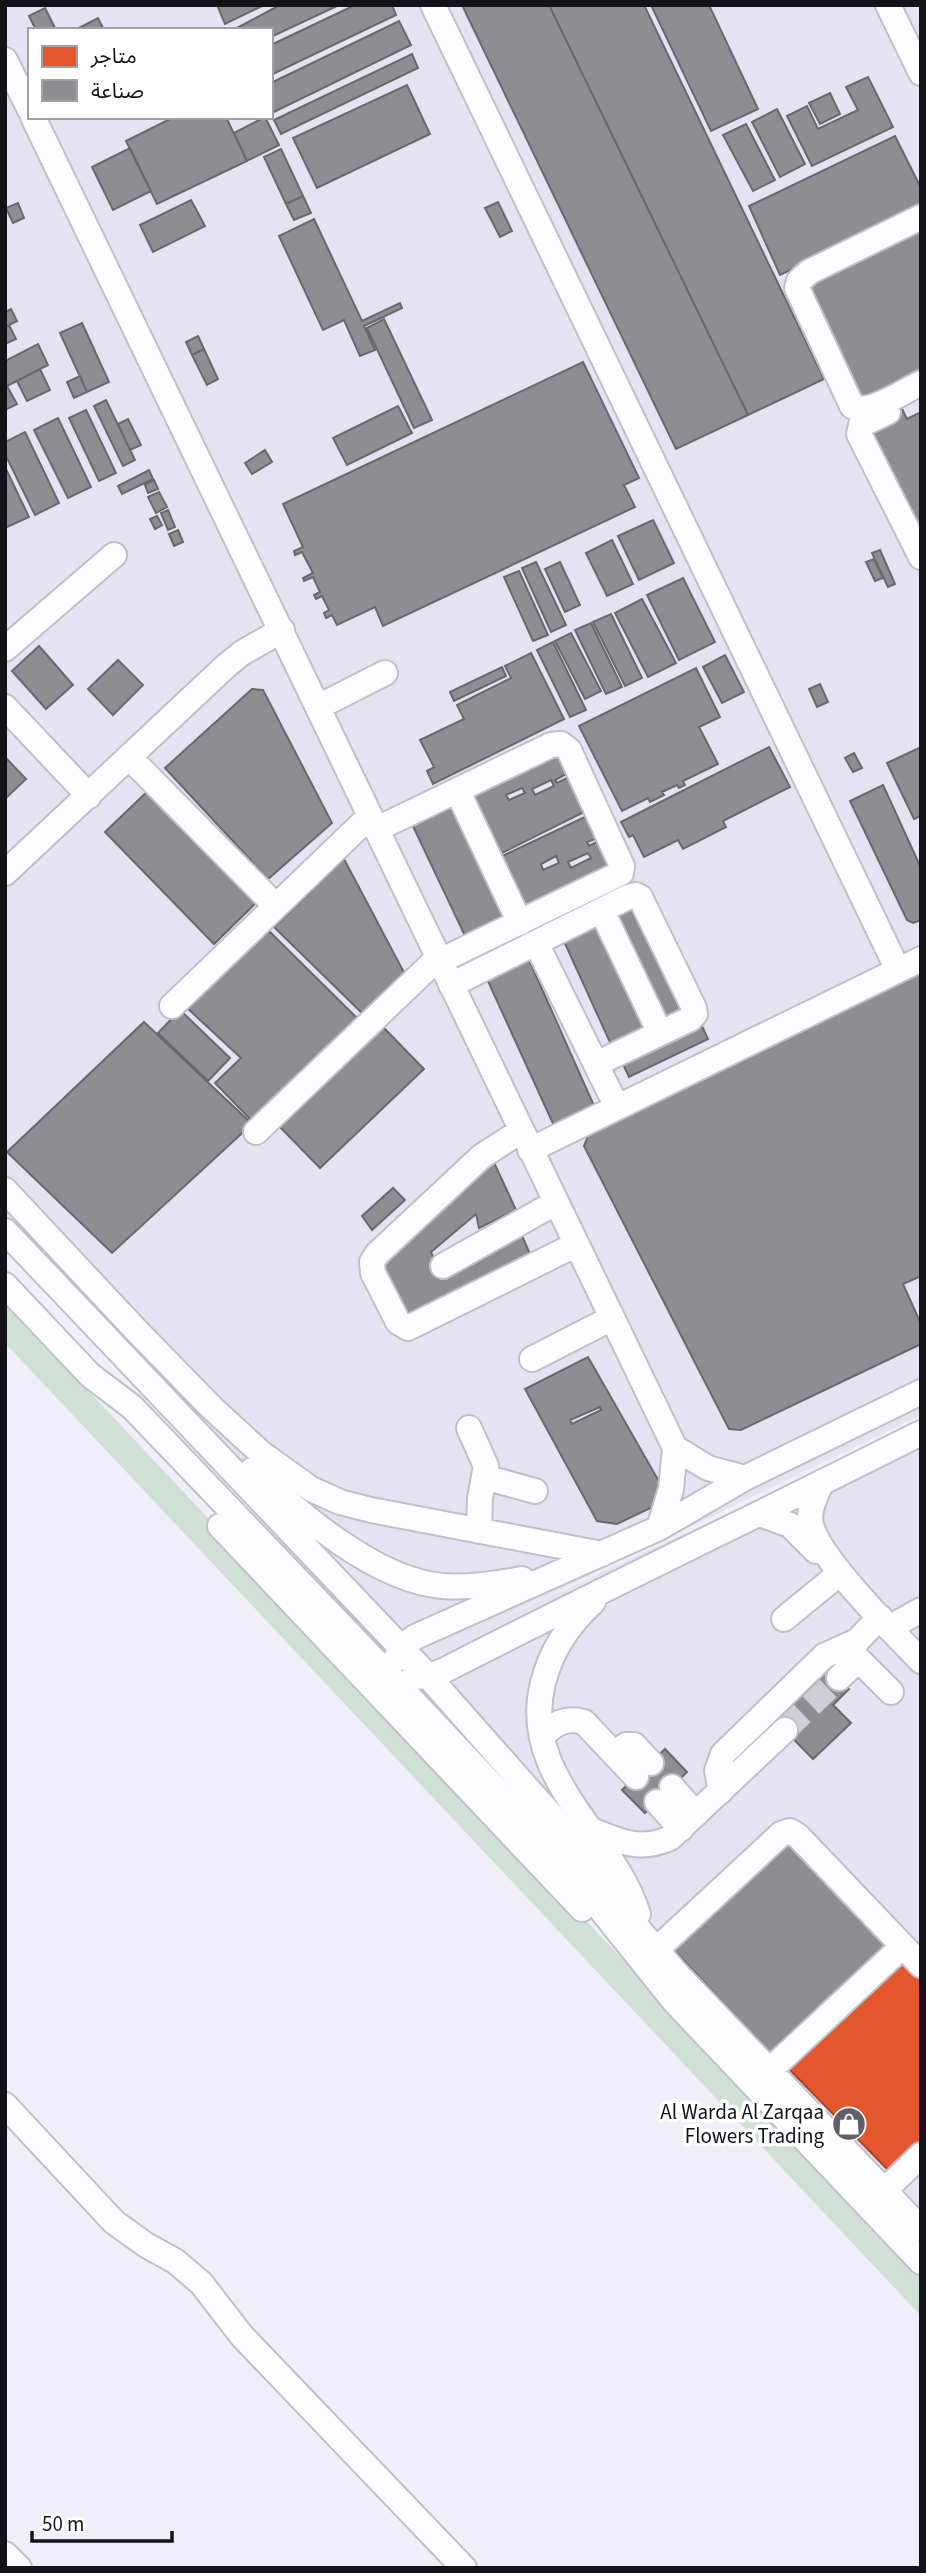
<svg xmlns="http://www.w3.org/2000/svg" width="926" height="2573" viewBox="0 0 926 2573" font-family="'Source Sans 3','Noto Sans Arabic',sans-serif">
<rect width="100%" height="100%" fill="#f0eef9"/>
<path fill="#e4e2f3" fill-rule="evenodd" d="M5,5H921V1415L471,1633L921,1424V2214L404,1665L5,1249ZM30,30H271V117H30Z"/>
<path fill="#d1e0d6" d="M5,1302L921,2277V2316L5,1343Z"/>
<path fill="#e4572e" stroke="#a54228" stroke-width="2" d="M906,1957L921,1972V2147L893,2175L788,2068Z"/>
<path fill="#8d8d92" stroke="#68686e" stroke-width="2" fill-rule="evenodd" d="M217,5H264L225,24Z
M280,5H339L271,37V30H233Z
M355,5H392L396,15L271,75V45Z
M462,5H549L748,415L676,449Z
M549,5H644L824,379L748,415Z
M651,5H709L758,109L711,131Z
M45,8L56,30H36L29,16Z
M98,18L104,30H75Z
M399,21L411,45L274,112L271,107V83Z
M412,54L418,68L281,134L274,120Z
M868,77L893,127L812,166L787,116L807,106L818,129L858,110L846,87Z
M407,85L430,134L317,188L293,138Z
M830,93L840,114L820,124L809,103Z
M777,109L805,164L780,177L752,122Z
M174,117H226L247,161L157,204L126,141Z
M265,117L279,145L247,161L234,133Z
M746,124L775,180L753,191L723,135Z
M895,136L921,188V209L780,275L749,206Z
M130,148L151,191L113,210L92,167Z
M281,149L303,196L286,204L264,157Z
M303,196L311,213L294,220L286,204Z
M191,200L205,226L153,252L140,225Z
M498,202L512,231L500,237L485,208Z
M18,203L24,218L13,223L6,208Z
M314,219L362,321L400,303L402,308L364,326L375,350L360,356L344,320L323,330L279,236Z
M921,231V373L858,402L804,284Z
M11,309L17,321L5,327V312Z
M384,319L432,420L414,428L367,328Z
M82,323L109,382L87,392L60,333Z
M9,325L16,339L5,344V327Z
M198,336L204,349L192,355L186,342Z
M38,344L48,365L5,387V361Z
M204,349L218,379L207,385L192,355Z
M583,362L639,478L624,485L635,507L383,626L375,607L337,625L332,615L326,618L324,613L329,610L322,596L316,599L314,595L320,592L313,577L304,581L303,578L313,573L302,552L295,555L294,551L303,547L283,504Z
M40,369L50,390L27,401L17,381Z
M80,376L87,392L74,398L67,382Z
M7,386L17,404L5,410V387Z
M106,400L135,460L123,466L94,406Z
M398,406L412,433L347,465L333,438Z
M902,409L907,419L921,412V550L862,429Z
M86,410L116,473L99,481L69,418Z
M58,418L91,487L68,498L34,430Z
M128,419L141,445L130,450L118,424Z
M25,432L59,503L35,515L5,454V442Z
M265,450L272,462L252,474L245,463Z
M5,467L29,517L5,528Z
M149,470L153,479L122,494L118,486Z
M154,480L158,489L148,493L145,485Z
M159,492L167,507L156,513L148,497Z
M168,510L175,527L168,530L161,513Z
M157,516L162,525L155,529L150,519Z
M653,520L674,563L639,580L618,536Z
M178,530L183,542L174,546L169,534Z
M612,540L633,584L607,596L586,553Z
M880,550L895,584L888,587L872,553Z
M874,559L883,578L875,581L866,562Z
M536,562L566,625L551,632L522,568Z
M560,562L580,605L565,612L545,569Z
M519,571L548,635L533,641L504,577Z
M683,578L715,642L679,660L647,595Z
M642,599L676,663L648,677L615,613Z
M611,614L642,678L625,686L593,622Z
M591,623L622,687L606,694L575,630Z
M571,633L601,691L585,699L555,641Z
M553,642L586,710L570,717L537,650Z
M39,646L73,685L46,709L12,671Z
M531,653L564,719L433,784L427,771L434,767L420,740L464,719L457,705L511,678L505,666Z
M725,655L744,692L722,703L703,667Z
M118,660L143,685L113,715L88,689Z
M502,667L506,676L454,701L450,692Z
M696,668L720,717L699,727L718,764L683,781L685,785L679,788L677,785L662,792L664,795L650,802L648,798L622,811L579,726Z
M820,684L828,702L817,707L809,689Z
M252,689L263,690L332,823L268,879L165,768Z
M769,747L790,787L723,821L726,827L683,849L678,840L644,857L633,835L629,837L621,822Z
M921,747V816L914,819L887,763Z
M556,751L568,773L555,780L557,783L573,775L588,810L496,856L465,795ZM551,780L554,786L535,795L532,789ZM522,788L525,793L509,800L506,795Z
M854,753L862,768L853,772L845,758Z
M5,757L26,779L5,799Z
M883,785L921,868V920L913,923L907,920L850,801Z
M152,787L260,899L214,944L105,832Z
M456,797L513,917L467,940L410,820Z
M589,815L601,837L587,842L589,846L603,839L615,870L523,917L496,859ZM588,853L591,858L571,868L568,862ZM556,856L559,863L543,870L541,864Z
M344,859L408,980L368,1019L274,927Z
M638,898L690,1011L663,1029L607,909Z
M595,917L649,1035L614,1051L562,937Z
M269,931L363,1024L255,1124L215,1083L241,1058L185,1006Z
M529,960L595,1108L555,1128L487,979Z
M921,973V1276L903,1284L921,1324V1344L741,1430L729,1429L584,1146L590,1131Z
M180,1010L230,1058L208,1081L158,1033Z
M144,1022L252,1124L112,1253L7,1152Z
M700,1022L708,1039L629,1077L621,1060Z
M382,1026L424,1069L320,1168L278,1125Z
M491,1156L516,1210L479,1228L476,1214L431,1252L440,1273L519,1229L534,1263L408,1324L377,1261Z
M393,1188L405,1200L372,1230L362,1216Z
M588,1357L669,1499L617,1524L597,1521L525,1389ZM600,1407L601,1410L572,1424L570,1420Z
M827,1666L849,1689L833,1705L851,1723L813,1759L773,1718Z
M665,1749L687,1772L645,1813L622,1790Z
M792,1837L890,1942L770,2053L672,1948Z"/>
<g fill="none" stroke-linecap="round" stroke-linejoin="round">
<path stroke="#cfcdd7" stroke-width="24" stroke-dasharray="24 12" stroke-linecap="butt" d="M785,1730L839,1678"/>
<g stroke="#c1c0c8" stroke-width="28">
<path id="minor" d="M433,5L898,970
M888,5L921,73
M5,60L30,110
M33,117L675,1448L671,1489L659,1528
M921,217L809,272L799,281L797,288L852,406C868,416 904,391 921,383
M888,412L861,425L859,434L921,557
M5,649L114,555
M5,707L89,796
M318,707L385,673
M129,757L270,900
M458,792L520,923
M377,829L551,745L561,744L569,750L622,866L621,873L440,961
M5,873L227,665L242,653L282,630
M602,911L660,1033
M536,943L617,1107
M451,985L628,897L636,895L640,897L694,1008L695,1014L690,1019L596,1064
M172,1006L370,816
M521,1131L482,1156L377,1254L372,1262L373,1273L398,1322L408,1328L575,1245
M256,1132L438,958
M530,1150L921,959
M5,1190L135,1329L212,1408L261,1453L311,1489L340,1502L371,1510L602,1554
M5,1231L428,1676L550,1814L641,1932L677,1974L921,2229
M443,1266L555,1203
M5,1285L90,1375L132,1407L382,1668L554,1851L674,2001L921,2262
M532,1359L612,1318
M469,1428L486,1466L480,1498L479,1531
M675,1448L708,1468L745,1478
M252,1470C300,1514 375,1580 442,1586C469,1588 496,1584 522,1579
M484,1477L535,1491
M822,1482C817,1493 810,1505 810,1518C811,1552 895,1634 921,1661
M760,1514L790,1525L816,1551
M220,1526L582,1909
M593,1602C569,1624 551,1650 543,1683C519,1776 613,1834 638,1914
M784,1619L840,1573
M889,1628L921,1610
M846,1647L891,1692
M395,1660L402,1647L415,1637L659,1528L745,1478L921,1392
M413,1677L428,1676L443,1671C601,1590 762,1513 921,1433
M839,1678L858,1660
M542,1738C552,1723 566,1717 584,1722L636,1777
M615,1754L626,1745H634L651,1763
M672,1787L696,1814
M721,1791L717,1771L723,1754L824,1656L857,1641L880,1617
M657,1802L681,1829
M589,1829C618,1841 640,1852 670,1838L785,1730
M656,1950L781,1834L790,1831L798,1836L921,1965
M769,2071L903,1946
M5,2105L114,2222L146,2245L175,2261L201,2283L242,2336L464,2568
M884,2191L921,2155
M5,2554L19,2568"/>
</g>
<use href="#minor" stroke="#fdfcfe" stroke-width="24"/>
</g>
<defs>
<g id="shop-disc" transform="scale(1.75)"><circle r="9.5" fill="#605f67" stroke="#fff"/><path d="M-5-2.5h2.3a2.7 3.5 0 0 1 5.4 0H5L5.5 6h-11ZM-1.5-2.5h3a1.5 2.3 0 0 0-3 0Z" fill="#fff"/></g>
</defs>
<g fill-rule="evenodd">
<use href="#shop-disc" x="849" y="2124"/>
</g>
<g text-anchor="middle" stroke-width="7" stroke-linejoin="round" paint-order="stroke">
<g font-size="21" fill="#131219" stroke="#fff" text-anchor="end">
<text x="824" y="2119">Al Warda Al Zarqaa<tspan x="824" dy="24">Flowers Trading</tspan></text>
</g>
</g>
<rect width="926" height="2573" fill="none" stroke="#131219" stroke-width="14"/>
<rect x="28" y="28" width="245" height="91" fill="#ffffff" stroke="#a1a0a3" stroke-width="2"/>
<rect x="42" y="46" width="35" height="21" fill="#e4572e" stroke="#a1a0a3" stroke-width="2"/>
<text x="91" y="63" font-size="21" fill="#131219">متاجر</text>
<rect x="42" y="80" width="35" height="21" fill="#8d8d92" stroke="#a1a0a3" stroke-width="2"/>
<text x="91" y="98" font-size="21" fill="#131219">صناعة</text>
<path d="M32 2531v10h140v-10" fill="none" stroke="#131219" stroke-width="3.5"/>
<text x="42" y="2531" font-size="21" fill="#131219" stroke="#ffffff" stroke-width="5" paint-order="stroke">50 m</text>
</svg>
